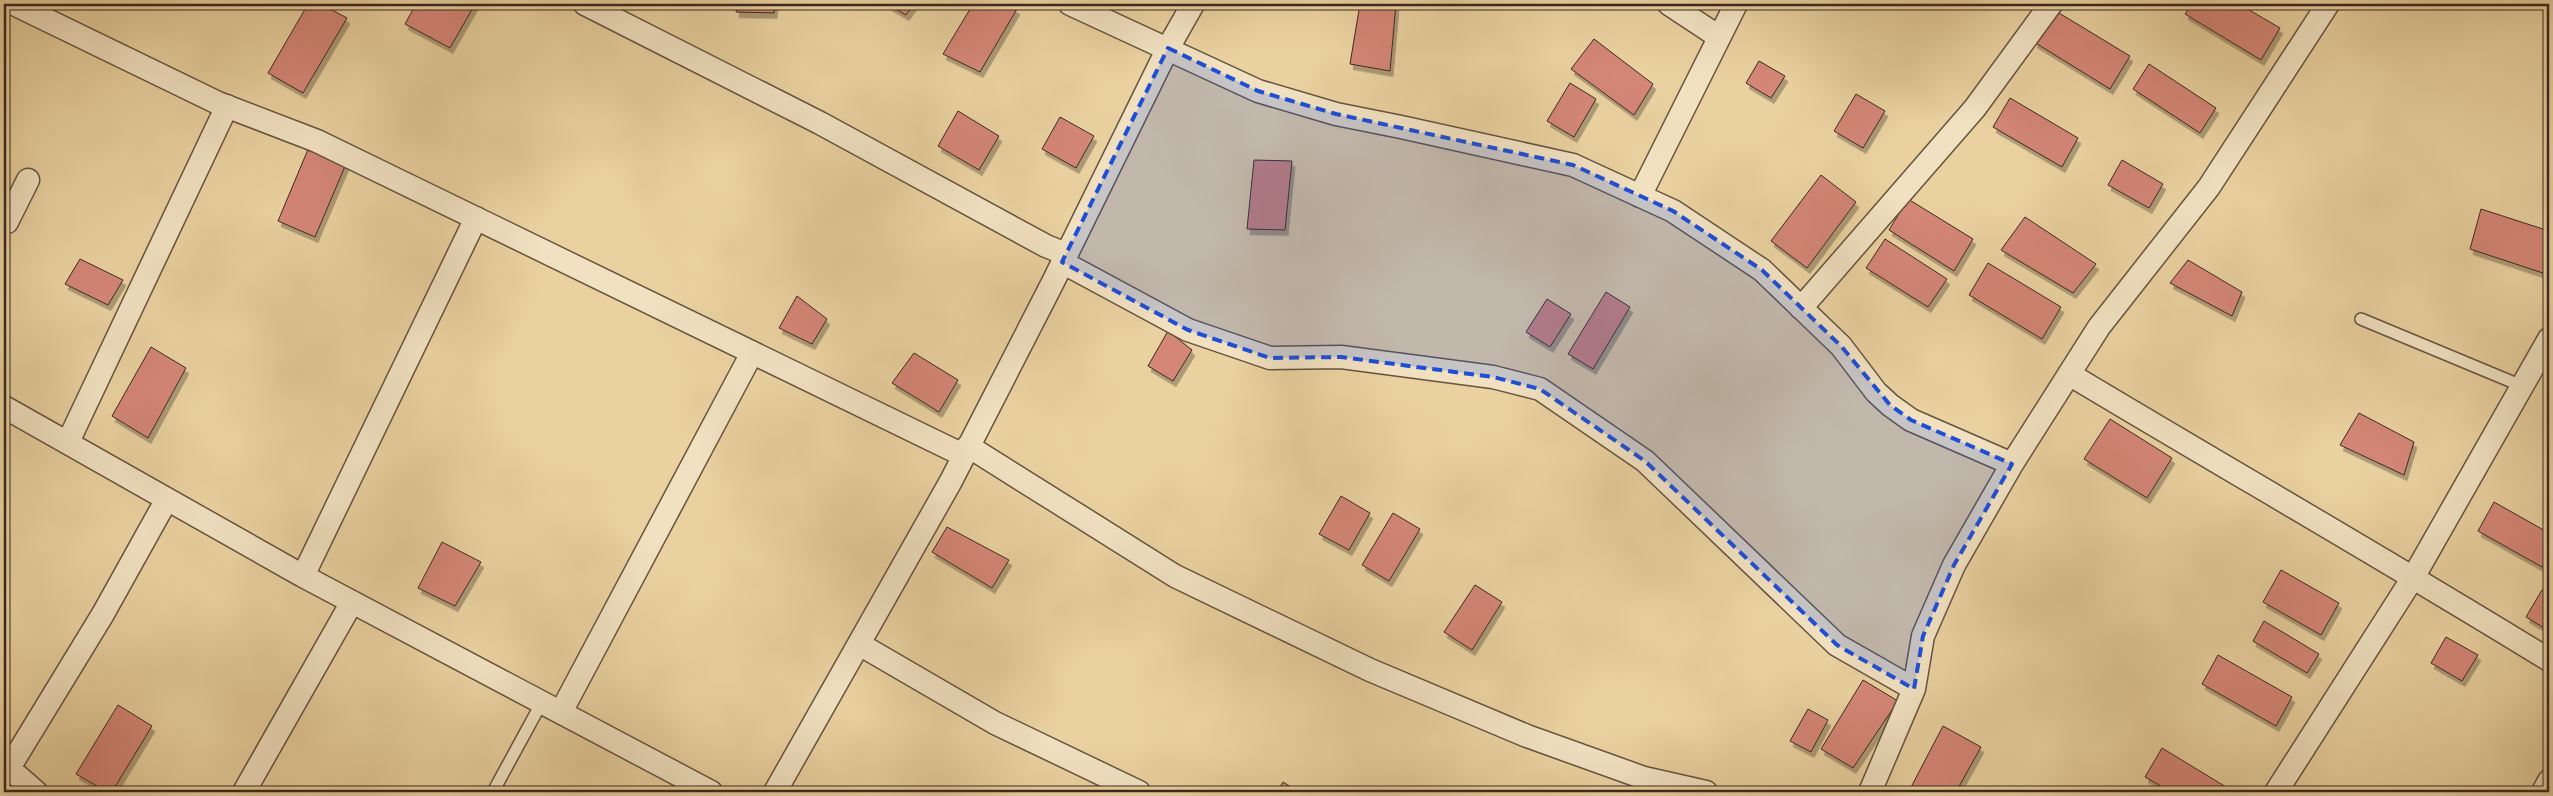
<svg xmlns="http://www.w3.org/2000/svg" width="2553" height="796" viewBox="0 0 2553 796" font-family="Vollkorn,serif">
<defs>
<filter id="shadow"><feDropShadow dx="3" dy="5.5" stdDeviation="0" flood-color="#0004"/></filter>
</defs>
<rect width="100%" height="100%" fill="#ead1a0"/>
<filter id="stains"><feTurbulence type="fractalNoise" baseFrequency=".004" numOctaves="4"/><feColorMatrix values="0 0 0 0 .2 0 0 0 0 .09 0 0 0 0 .02 0 0 0 .5 -.17"/></filter>
<radialGradient id="worn" r=".72"><stop offset=".6" stop-color="#630" stop-opacity="0"/><stop offset="1" stop-color="#630" stop-opacity=".3"/></radialGradient>
<path fill="#d48677" stroke="#39291f" filter="url(#shadow)" d="M308,4H321L347,18L303,93L268,73Z
M416,4H475L450,48L405,24Z
M737,4H775L774,13L736,12Z
M887,4H914L906,15Z
M973,4H1008L1017,9L980,72L943,54Z
M1360,4H1396L1390,71L1350,64Z
M2192,4H2239L2280,28L2261,60L2185,14Z
M2054,10L2130,56L2110,89L2034,42Z
M1594,39L1653,84L1634,115L1571,69Z
M1759,61L1785,76L1771,98L1746,83Z
M2149,64L2216,108L2200,133L2133,89Z
M1570,83L1596,99L1574,137L1547,121Z
M1856,94L1885,111L1863,148L1834,131Z
M2010,98L2078,138L2062,167L1993,127Z
M958,111L999,136L979,170L938,146Z
M1060,117L1094,136L1076,168L1042,149Z
M309,147L346,164L315,237L278,221Z
M1254,160L1292,161L1285,230L1247,229Z
M2122,160L2163,184L2149,208L2108,185Z
M1821,175L1856,202L1807,268L1771,241Z
M1908,199L1973,239L1954,271L1889,230Z
M2481,209L2549,231V261L2546,274L2470,249Z
M2025,217L2096,264L2073,293L2001,250Z
M1885,239L1947,279L1928,307L1866,268Z
M80,259L123,280L108,305L65,284Z
M2188,260L2242,292L2232,316L2170,283Z
M1988,263L2061,307L2042,339L1969,295Z
M1606,292L1630,307L1593,369L1568,354Z
M797,296L827,319L812,344L779,328Z
M1547,299L1571,314L1550,347L1526,332Z
M1168,331L1192,350L1173,381L1148,366Z
M151,347L186,368L148,438L112,416Z
M914,353L958,380L939,412L892,383Z
M2359,413L2414,442L2404,475L2340,445Z
M2110,419L2172,458L2147,498L2084,459Z
M1341,496L1370,513L1349,550L1319,534Z
M2494,502L2549,533V554L2542,567L2478,531Z
M1393,513L1420,529L1389,581L1362,565Z
M947,527L1009,560L992,588L932,552Z
M442,542L481,562L455,606L418,588Z
M2281,570L2339,603L2321,635L2263,602Z
M1475,585L1502,602L1472,650L1444,632Z
M2542,590L2549,594V631L2526,617Z
M2264,621L2319,654L2307,673L2253,641Z
M2446,637L2478,655L2462,681L2431,663Z
M2218,655L2292,697L2276,726L2202,684Z
M1863,680L1898,701L1853,768L1821,749Z
M118,705L152,726L112,792H107L76,774Z
M1808,709L1828,720L1811,752L1790,741Z
M1943,726L1981,747L1956,792H1912L1909,791Z
M2162,748L2231,790L2230,792H2171L2145,777Z
M1283,782L1299,792H1277Z"/>
<g fill="none" stroke-linecap="round" stroke-linejoin="round">
<g stroke="#65533f" stroke-width="14">
<path id="service" d="M2361,319L2522,386
M493,792L542,702"/>
</g>
<g stroke="#65533f" stroke-width="25">
<path id="minor" d="M14,4L218,103L317,141L963,455
M585,4L820,123L1046,246L1066,254
M1070,4L1258,91L1336,114L1401,127L1573,165L1673,211L1762,270L1841,346L1876,392L1890,405L1911,420L2012,464
M1669,4L1719,37
M1640,196L1736,4
M4,223L7,222L28,180
M1062,262L1188,330L1270,358L1341,357L1493,377L1540,389L1645,461L1837,645L1914,689
M1801,308L1975,108L2051,4
M2069,374C2229,470 2390,562 2549,660
M4,407L303,576L711,792
M68,442L227,106
M968,446L1175,576L1370,670L1527,736L1644,778L1706,792
M303,576L476,218
M859,644L995,723L1139,792
M561,712L752,353
M4,764L36,792
M9,768L103,614L167,499
M244,792L352,602
M775,792L951,481L1053,282L1168,48L1193,4
M1870,792L1914,689L1923,636L1954,565L2012,464L2099,327L2209,187L2328,4
M2276,792L2414,576L2549,339
M2543,792L2549,781"/>
</g>
<use href="#service" stroke="#f1e1c1" stroke-width="11"/>
<use href="#minor" stroke="#f1e1c1" stroke-width="22"/>
</g>
<path fill="#1d4ed8" fill-opacity="0.2" stroke="#1d4ed8" stroke-width="4" stroke-dasharray="10 6" stroke-linejoin="round" d="M1168,48L1258,91L1336,114L1573,165L1673,211L1762,270L1841,346L1890,405L1911,420L2012,464L1954,565L1923,636L1914,689L1837,645L1645,461L1540,389L1493,377L1341,357L1270,358L1188,330L1062,262Z"/>
<rect width="2553" height="796" fill="none" stroke="#ead1a0" stroke-width="20"/>
<rect x="5" y="5" width="2543" height="786" fill="none" stroke="#39291f" stroke-width="2.5"/>
<rect x="10" y="10" width="2533" height="776" fill="none" stroke="#39291f"/>
<rect width="100%" height="100%" filter="url(#stains)"/>
<rect width="100%" height="100%" fill="url(#worn)"/>
</svg>
